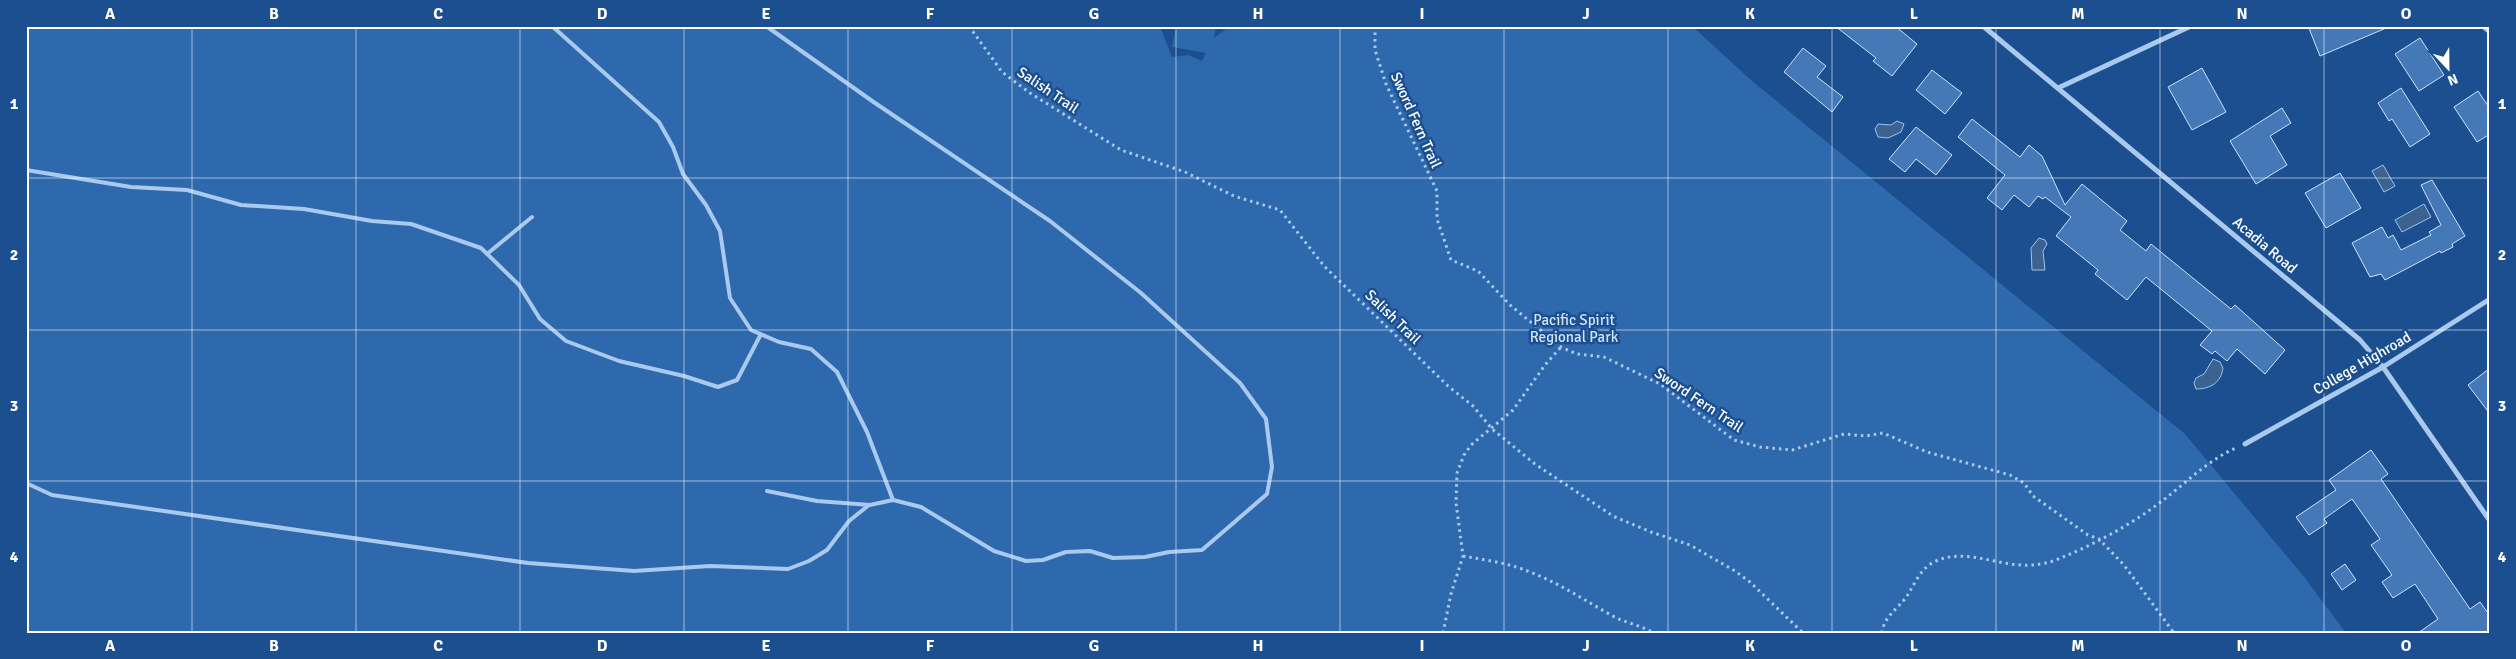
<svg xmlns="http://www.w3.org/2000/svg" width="2516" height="659" viewBox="0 0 2516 659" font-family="Signika,sans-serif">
<rect width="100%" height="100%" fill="#1b4f8f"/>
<path fill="#2e69ad" d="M26,26H1153L1161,29L1172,57L1189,55L1202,61L1206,53L1172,47L1176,26H1216L1214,38L1230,26H1692L1752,81L2185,434L2304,577L2346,633H26Z"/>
<path fill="#3c6290" stroke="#9cc4f0" d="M1897,121L1904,124L1901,132L1888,138L1878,137L1875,129L1878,124L1891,125Z
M2383,165L2395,186L2384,192L2372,171Z
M2424,204L2431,217L2402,232L2395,220Z
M2039,238L2045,240L2047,244L2043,251L2045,270H2032L2031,248Z
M2213,359L2220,362L2223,368C2221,383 2210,389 2196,389L2194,383L2196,378L2204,374Z"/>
<path fill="#4478b7" stroke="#cfe3fa" d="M1835,26H1895L1917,44L1892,76L1873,61L1876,58Z
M2308,26H2391L2320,56Z
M2420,38L2444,75L2419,91L2395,54Z
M1803,48L1826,66L1817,77L1843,97L1832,112L1784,72Z
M2202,68L2226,112L2192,130L2168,87Z
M1932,70L1962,93L1945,114L1916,90Z
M2401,88L2430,134L2410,147L2392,119L2389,121L2378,103Z
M2478,91L2490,109V134L2477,142L2454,107Z
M2282,108L2291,123L2270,136L2287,165L2256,184L2230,141Z
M1972,119L2020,157L2029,145L2042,156L2065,205L2082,184L2127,221L2120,230L2146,251L2151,244L2231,309L2235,305L2285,350L2265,374L2237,349L2227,361L2215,351L2212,354L2200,345L2212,331L2146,277L2127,300L2095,274L2098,270L2056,236L2071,217L2045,197L2043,199L2038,196L2029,207L2014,195L2002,210L1987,198L2005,175L1958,137Z
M1916,127L1952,155L1936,175L1916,159L1905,172L1889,159Z
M2340,173L2361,208L2326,228L2305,193Z
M2432,180L2465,236L2452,244L2453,247L2441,253L2440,251L2385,280L2381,274L2370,277L2352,243L2382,227L2388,238L2393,235L2401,250L2431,235L2429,232L2441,225L2421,185Z
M2490,368V414L2468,385Z
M2371,450L2388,474L2381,479L2470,609L2480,602L2490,616V633H2418L2438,619L2415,584L2393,598L2382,582L2392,575L2371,545L2380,539L2352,499L2324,519L2327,523L2309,535L2296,517L2336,490L2329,480Z
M2345,564L2356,580L2342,590L2331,574Z"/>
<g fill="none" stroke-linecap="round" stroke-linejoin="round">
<path stroke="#a9c9ee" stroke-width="3" stroke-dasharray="2.5 4" stroke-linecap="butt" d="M969,26L1002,72L1030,93L1121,150L1185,172L1234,196L1280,210L1324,266L1448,386L1473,406L1492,429L1535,464L1613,516L1651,532L1690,545L1735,571L1750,582L1803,633
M1375,26V50L1386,84L1437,191V219L1451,260L1478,271L1510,305L1561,347L1577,354L1604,357L1660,384L1734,440L1760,447L1792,450L1844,434L1866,436L1883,433L1927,452L2010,475L2024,483L2033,496L2088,535L2099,539L2124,565L2174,633
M1463,556C1485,560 1509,563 1530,572C1559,583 1584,600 1611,615C1624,623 1639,624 1653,633
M1443,633L1451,594L1463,556L1456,503L1457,473L1464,455L1471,445L1513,410L1545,365L1561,347
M1882,633C1884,616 1897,610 1907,596C1914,585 1920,570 1932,563C1961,547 1992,564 2022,565C2036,566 2050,563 2063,557C2097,543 2132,524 2162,501C2186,483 2208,460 2236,448"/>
<path stroke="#a9c9ee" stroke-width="4" d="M552,26L659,122L673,147L683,174L706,205L720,231L730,298L751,330L779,342L811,349L837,372L867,432L893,500
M766,26L875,103L1050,221L1141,293L1240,383L1266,419L1272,467L1267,494L1202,550L1169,552L1145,557L1113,558L1090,551L1066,552L1043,560L1026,561L994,551L921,507L893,500L870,505L817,501L767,491
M26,170L131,187L187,190L241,205L304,209L372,221L411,224L481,248L519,285L540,319L566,341L619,361L684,376L718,387L737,380L761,334
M487,254L532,217
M26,483L52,495L528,563L634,571L710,566L788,569L809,561L827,550L849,521L869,505"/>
<path stroke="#a9c9ee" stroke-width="5" d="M1983,26L2360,340L2383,367L2490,521
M2483,26L2490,32
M2058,88L2191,26
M2245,444L2383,367L2490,299"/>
</g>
<path fill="none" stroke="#fff" stroke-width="1" stroke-opacity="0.55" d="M192,26V633M356,26V633M520,26V633M684,26V633M848,26V633M1012,26V633M1176,26V633M1340,26V633M1504,26V633M1668,26V633M1832,26V633M1996,26V633M2160,26V633M2324,26V633M26,178H2490M26,330H2490M26,481H2490"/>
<g text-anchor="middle" stroke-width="5" stroke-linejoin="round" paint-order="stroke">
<g font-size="15" fill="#fff" stroke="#1b4f8f">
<text transform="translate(1048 90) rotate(34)" y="5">Salish Trail</text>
<text transform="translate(1416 120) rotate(66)" y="5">Sword Fern Trail</text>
<text transform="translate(2265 245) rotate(40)" y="5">Acadia Road</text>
<text transform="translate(1393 317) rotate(44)" y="5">Salish Trail</text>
<text transform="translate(2362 363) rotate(-30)" y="5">College Highroad</text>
<text transform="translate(1699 400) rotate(34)" y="5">Sword Fern Trail</text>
</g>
<g font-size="15" fill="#cfe3fa" stroke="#1b4f8f">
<text x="1574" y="325">Pacific Spirit<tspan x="1574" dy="17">Regional Park</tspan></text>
</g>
</g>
<rect width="2516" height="659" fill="none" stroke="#1b4f8f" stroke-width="55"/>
<g transform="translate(2448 68) rotate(158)" stroke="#1b4f8f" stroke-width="4" paint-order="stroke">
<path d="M0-4L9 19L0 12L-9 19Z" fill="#ffffff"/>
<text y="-8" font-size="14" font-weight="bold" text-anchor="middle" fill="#ffffff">N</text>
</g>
<rect x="28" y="28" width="2460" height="604" fill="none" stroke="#fff" stroke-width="2"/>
<g font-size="16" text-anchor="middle" font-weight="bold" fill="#fff">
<text x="110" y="19">A</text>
<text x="274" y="19">B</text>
<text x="438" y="19">C</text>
<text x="602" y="19">D</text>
<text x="766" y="19">E</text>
<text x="930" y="19">F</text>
<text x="1094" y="19">G</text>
<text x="1258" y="19">H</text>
<text x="1422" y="19">I</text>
<text x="1586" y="19">J</text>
<text x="1750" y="19">K</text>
<text x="1914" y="19">L</text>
<text x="2078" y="19">M</text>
<text x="2242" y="19">N</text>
<text x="2406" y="19">O</text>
<text x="14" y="109">1</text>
<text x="2502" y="109">1</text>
<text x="14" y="260">2</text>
<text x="2502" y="260">2</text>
<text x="14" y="411">3</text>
<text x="2502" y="411">3</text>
<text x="14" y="562">4</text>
<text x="2502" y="562">4</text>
<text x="110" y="651">A</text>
<text x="274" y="651">B</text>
<text x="438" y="651">C</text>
<text x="602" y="651">D</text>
<text x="766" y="651">E</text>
<text x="930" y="651">F</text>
<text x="1094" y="651">G</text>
<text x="1258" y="651">H</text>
<text x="1422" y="651">I</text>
<text x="1586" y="651">J</text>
<text x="1750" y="651">K</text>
<text x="1914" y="651">L</text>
<text x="2078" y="651">M</text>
<text x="2242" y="651">N</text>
<text x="2406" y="651">O</text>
</g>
</svg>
